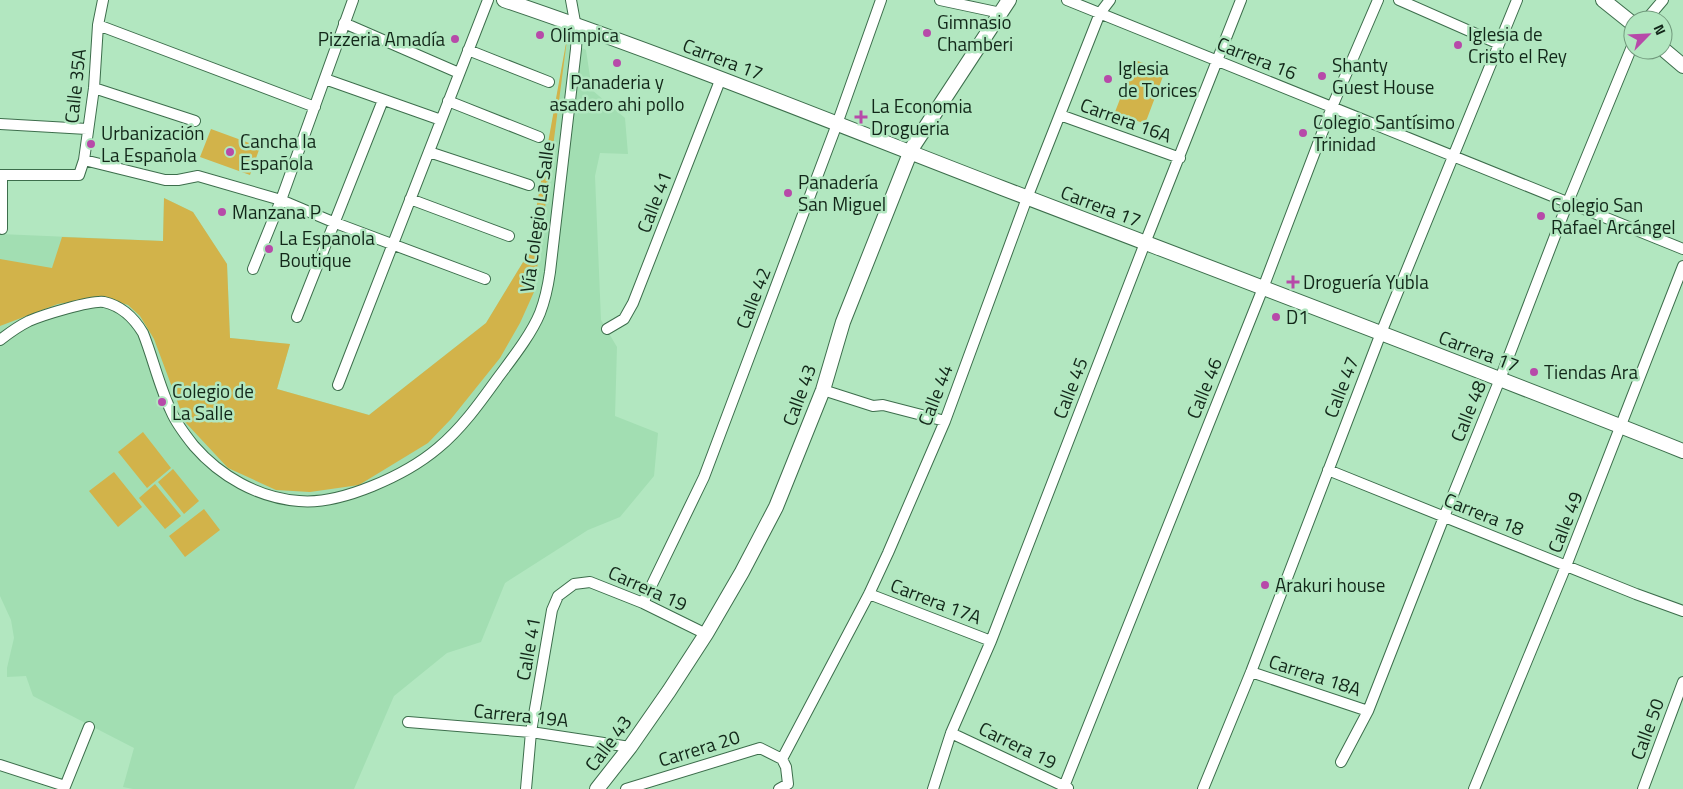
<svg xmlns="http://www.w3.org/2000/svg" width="1683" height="789" viewBox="0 0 1683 789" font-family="'Titillium Web',sans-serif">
<rect width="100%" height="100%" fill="#b2e7c0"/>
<path fill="#a2deb2" d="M567,40L586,50L592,90L625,118L628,154L600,153L595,176L601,320L617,347L615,416L658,433L654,476L620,517L588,530L505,583L481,642L447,653L394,696L354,789H133L123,787L134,748L33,696L26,676L7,677V668L14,638L11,620L0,596V234L163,241L164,198L193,212L227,264L230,338L290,344L277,389L369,415L486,323L528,254Z"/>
<path fill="#d2b34a" d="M568,32L534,292L520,323L500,358L451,419L428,443L359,485L310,492L276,490L228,468L185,422L154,339L140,316L128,305L101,297L58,304L0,326V259L52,268L62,237L163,241L164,198L193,212L227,264L230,338L290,344L277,389L369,415L486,323L528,254Z
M1135,60L1165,71L1145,124L1115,112Z
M211,129L260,147L250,175L200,157Z
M143,432L171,468L147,488L118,452Z
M173,469L199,501L184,514L158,482Z
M114,472L142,507L118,527L89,491Z
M155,484L181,516L165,529L139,498Z
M204,509L220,530L185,557L169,536Z"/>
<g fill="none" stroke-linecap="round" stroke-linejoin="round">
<g stroke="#3d6e4c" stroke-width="12">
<path id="street" d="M940,0L1001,13
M1067,0L1683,249
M1399,0L1499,44
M1646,20L1663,0
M344,23L459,73
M98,25L315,107
M468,50L549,82
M325,79L441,120
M94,88L195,121
M448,101L539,137
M1060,115L1180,158
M0,124L87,129
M429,152L529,185
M84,160L165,180H178L198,176L281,200L333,222L485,279
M0,175H79L84,160L94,88L98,25L103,0
M410,199L509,236
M2,229V175
M253,269L281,200L353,0
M297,317L383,100
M607,329L624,319L633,303L721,78
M0,340C9,333 19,326 29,321C43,315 91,300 104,302C122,306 134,318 143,333C153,358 159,386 171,411C176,423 186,436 194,446C220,476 258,498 299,501C341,505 406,475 438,448C461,429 479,404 497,379C511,360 531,335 540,313C545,300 548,286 550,272L576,49L577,33L571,0
M338,385L488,0
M823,390L873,406L883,405L945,421
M1328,470L1636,594L1683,611
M869,594L991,641
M643,603L704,477L837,124L881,0
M1251,672L1368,711
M408,722L531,732L630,747
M951,733L1068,788
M782,759L869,594L888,553L945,421L1027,198L1100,13L1110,0
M1341,762L1368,711L1444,517L1500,379L1568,202L1633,44
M0,765L65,786
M64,789L89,727
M526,789L531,732L552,610L558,596L574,584L590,582L643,603L706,634
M626,789L760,748L782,759
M779,789L788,784L786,767L782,759
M933,789L951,733L991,641L1145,243L1241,0
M1063,789L1263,288L1332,107L1378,0
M1203,789L1251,672L1381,333L1517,0
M1474,789L1566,566L1683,266
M1643,789L1683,682"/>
</g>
<g stroke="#3d6e4c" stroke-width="16">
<path id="secondary" d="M504,0C672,57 836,124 1002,188C1229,275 1457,361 1683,451
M1603,0L1633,24
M1663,49L1683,66
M597,789L630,747L669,691L706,634L742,572L776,507L823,390L843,322L912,148L1009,0"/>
</g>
<use href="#street" stroke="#fff" stroke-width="10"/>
<use href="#secondary" stroke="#fff" stroke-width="14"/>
</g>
<g fill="#b74aa9" stroke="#b2e7c0" stroke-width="2">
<circle cx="927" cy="33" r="5"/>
<circle cx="540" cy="35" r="5"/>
<circle cx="455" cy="39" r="5"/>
<circle cx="1458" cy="45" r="5"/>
<circle cx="617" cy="63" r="5"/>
<circle cx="1322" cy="76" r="5"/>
<circle cx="1108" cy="79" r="5"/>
<path d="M858.5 109.5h5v5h5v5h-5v5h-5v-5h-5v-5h5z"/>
<circle cx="1303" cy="133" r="5"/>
<circle cx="91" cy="144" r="5"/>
<circle cx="230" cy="152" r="5"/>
<circle cx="788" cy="193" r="5"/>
<circle cx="222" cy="212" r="5"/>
<circle cx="1541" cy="216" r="5"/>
<circle cx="269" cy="249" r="5"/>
<path d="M1290.5 274.5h5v5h5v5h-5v5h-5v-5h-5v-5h5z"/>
<circle cx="1276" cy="317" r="5"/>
<circle cx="1534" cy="372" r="5"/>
<circle cx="162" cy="402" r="5"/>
<circle cx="1265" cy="585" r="5"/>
</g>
<g text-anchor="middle" stroke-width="5" stroke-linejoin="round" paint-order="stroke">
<g font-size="19" fill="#122719" stroke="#b2e7c0" text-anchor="start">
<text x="937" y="29">Gimnasio<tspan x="937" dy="22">Chamberi</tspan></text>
<text x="1468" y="41">Iglesia de<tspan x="1468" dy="22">Cristo el Rey</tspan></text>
<text x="550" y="42">Olímpica</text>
<text x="445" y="46" text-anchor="end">Pizzeria Amadía</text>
<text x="1332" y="72">Shanty<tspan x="1332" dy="22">Guest House</tspan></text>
<text x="1118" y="75">Iglesia<tspan x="1118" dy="22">de Torices</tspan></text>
<text x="617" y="89" text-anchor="middle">Panaderia y<tspan x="617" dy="22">asadero ahi pollo</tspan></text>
<text x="871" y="113">La Economia<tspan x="871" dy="22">Drogueria</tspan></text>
<text x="1313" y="129">Colegio Santísimo<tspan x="1313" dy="22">Trinidad</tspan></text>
<text x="101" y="140">Urbanización<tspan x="101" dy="22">La Española</tspan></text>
<text x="240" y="148">Cancha la<tspan x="240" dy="22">Española</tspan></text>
<text x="798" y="189">Panadería<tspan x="798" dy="22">San Miguel</tspan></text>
<text x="1551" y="212">Colegio San<tspan x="1551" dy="22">Rafael Arcángel</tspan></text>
<text x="232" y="219">Manzana P</text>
<text x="279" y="245">La Espanola<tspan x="279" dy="22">Boutique</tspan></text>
<text x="1303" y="289">Droguería Yubla</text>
<text x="1286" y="324">D1</text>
<text x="1544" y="379">Tiendas Ara</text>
<text x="172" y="398">Colegio de<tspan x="172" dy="22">La Salle</tspan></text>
<text x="1275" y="592">Arakuri house</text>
</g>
<g font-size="19" fill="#122719" stroke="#b2e7c0">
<text transform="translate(1257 58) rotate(22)" y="7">Carrera 16</text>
<text transform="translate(723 59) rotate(21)" y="7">Carrera 17</text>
<text transform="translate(75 86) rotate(-84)" y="7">Calle 35A</text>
<text transform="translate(1126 120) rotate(20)" y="7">Carrera 16A</text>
<text transform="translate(654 202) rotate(-69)" y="7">Calle 41</text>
<text transform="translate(1101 206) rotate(21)" y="7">Carrera 17</text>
<text transform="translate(537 217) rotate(-82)" y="7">Vía Colegio La Salle</text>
<text transform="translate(753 298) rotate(-69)" y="7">Calle 42</text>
<text transform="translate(1479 351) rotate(21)" y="7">Carrera 17</text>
<text transform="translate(1341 387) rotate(-69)" y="7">Calle 47</text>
<text transform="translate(1070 388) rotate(-69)" y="7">Calle 45</text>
<text transform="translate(1204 388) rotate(-68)" y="7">Calle 46</text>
<text transform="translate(799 395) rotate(-70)" y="7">Calle 43</text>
<text transform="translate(935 395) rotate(-69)" y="7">Calle 44</text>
<text transform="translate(1468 411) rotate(-68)" y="7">Calle 48</text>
<text transform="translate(1484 514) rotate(22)" y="7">Carrera 18</text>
<text transform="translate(1565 522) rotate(-69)" y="7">Calle 49</text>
<text transform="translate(648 588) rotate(24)" y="7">Carrera 19</text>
<text transform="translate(936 601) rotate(21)" y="7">Carrera 17A</text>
<text transform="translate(528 649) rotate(-80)" y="7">Calle 41</text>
<text transform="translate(1315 675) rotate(18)" y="7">Carrera 18A</text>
<text transform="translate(521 715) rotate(6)" y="7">Carrera 19A</text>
<text transform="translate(1647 729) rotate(-70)" y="7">Calle 50</text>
<text transform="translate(608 743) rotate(-53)" y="7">Calle 43</text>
<text transform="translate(1018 745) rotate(26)" y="7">Carrera 19</text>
<text transform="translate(699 748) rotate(-17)" y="7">Carrera 20</text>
</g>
</g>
<g transform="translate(1648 35) rotate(66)"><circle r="24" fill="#b2e7c0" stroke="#729a7d"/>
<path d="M0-4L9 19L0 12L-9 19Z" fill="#b74aa9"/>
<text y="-8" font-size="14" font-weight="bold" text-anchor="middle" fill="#122719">N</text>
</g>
</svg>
